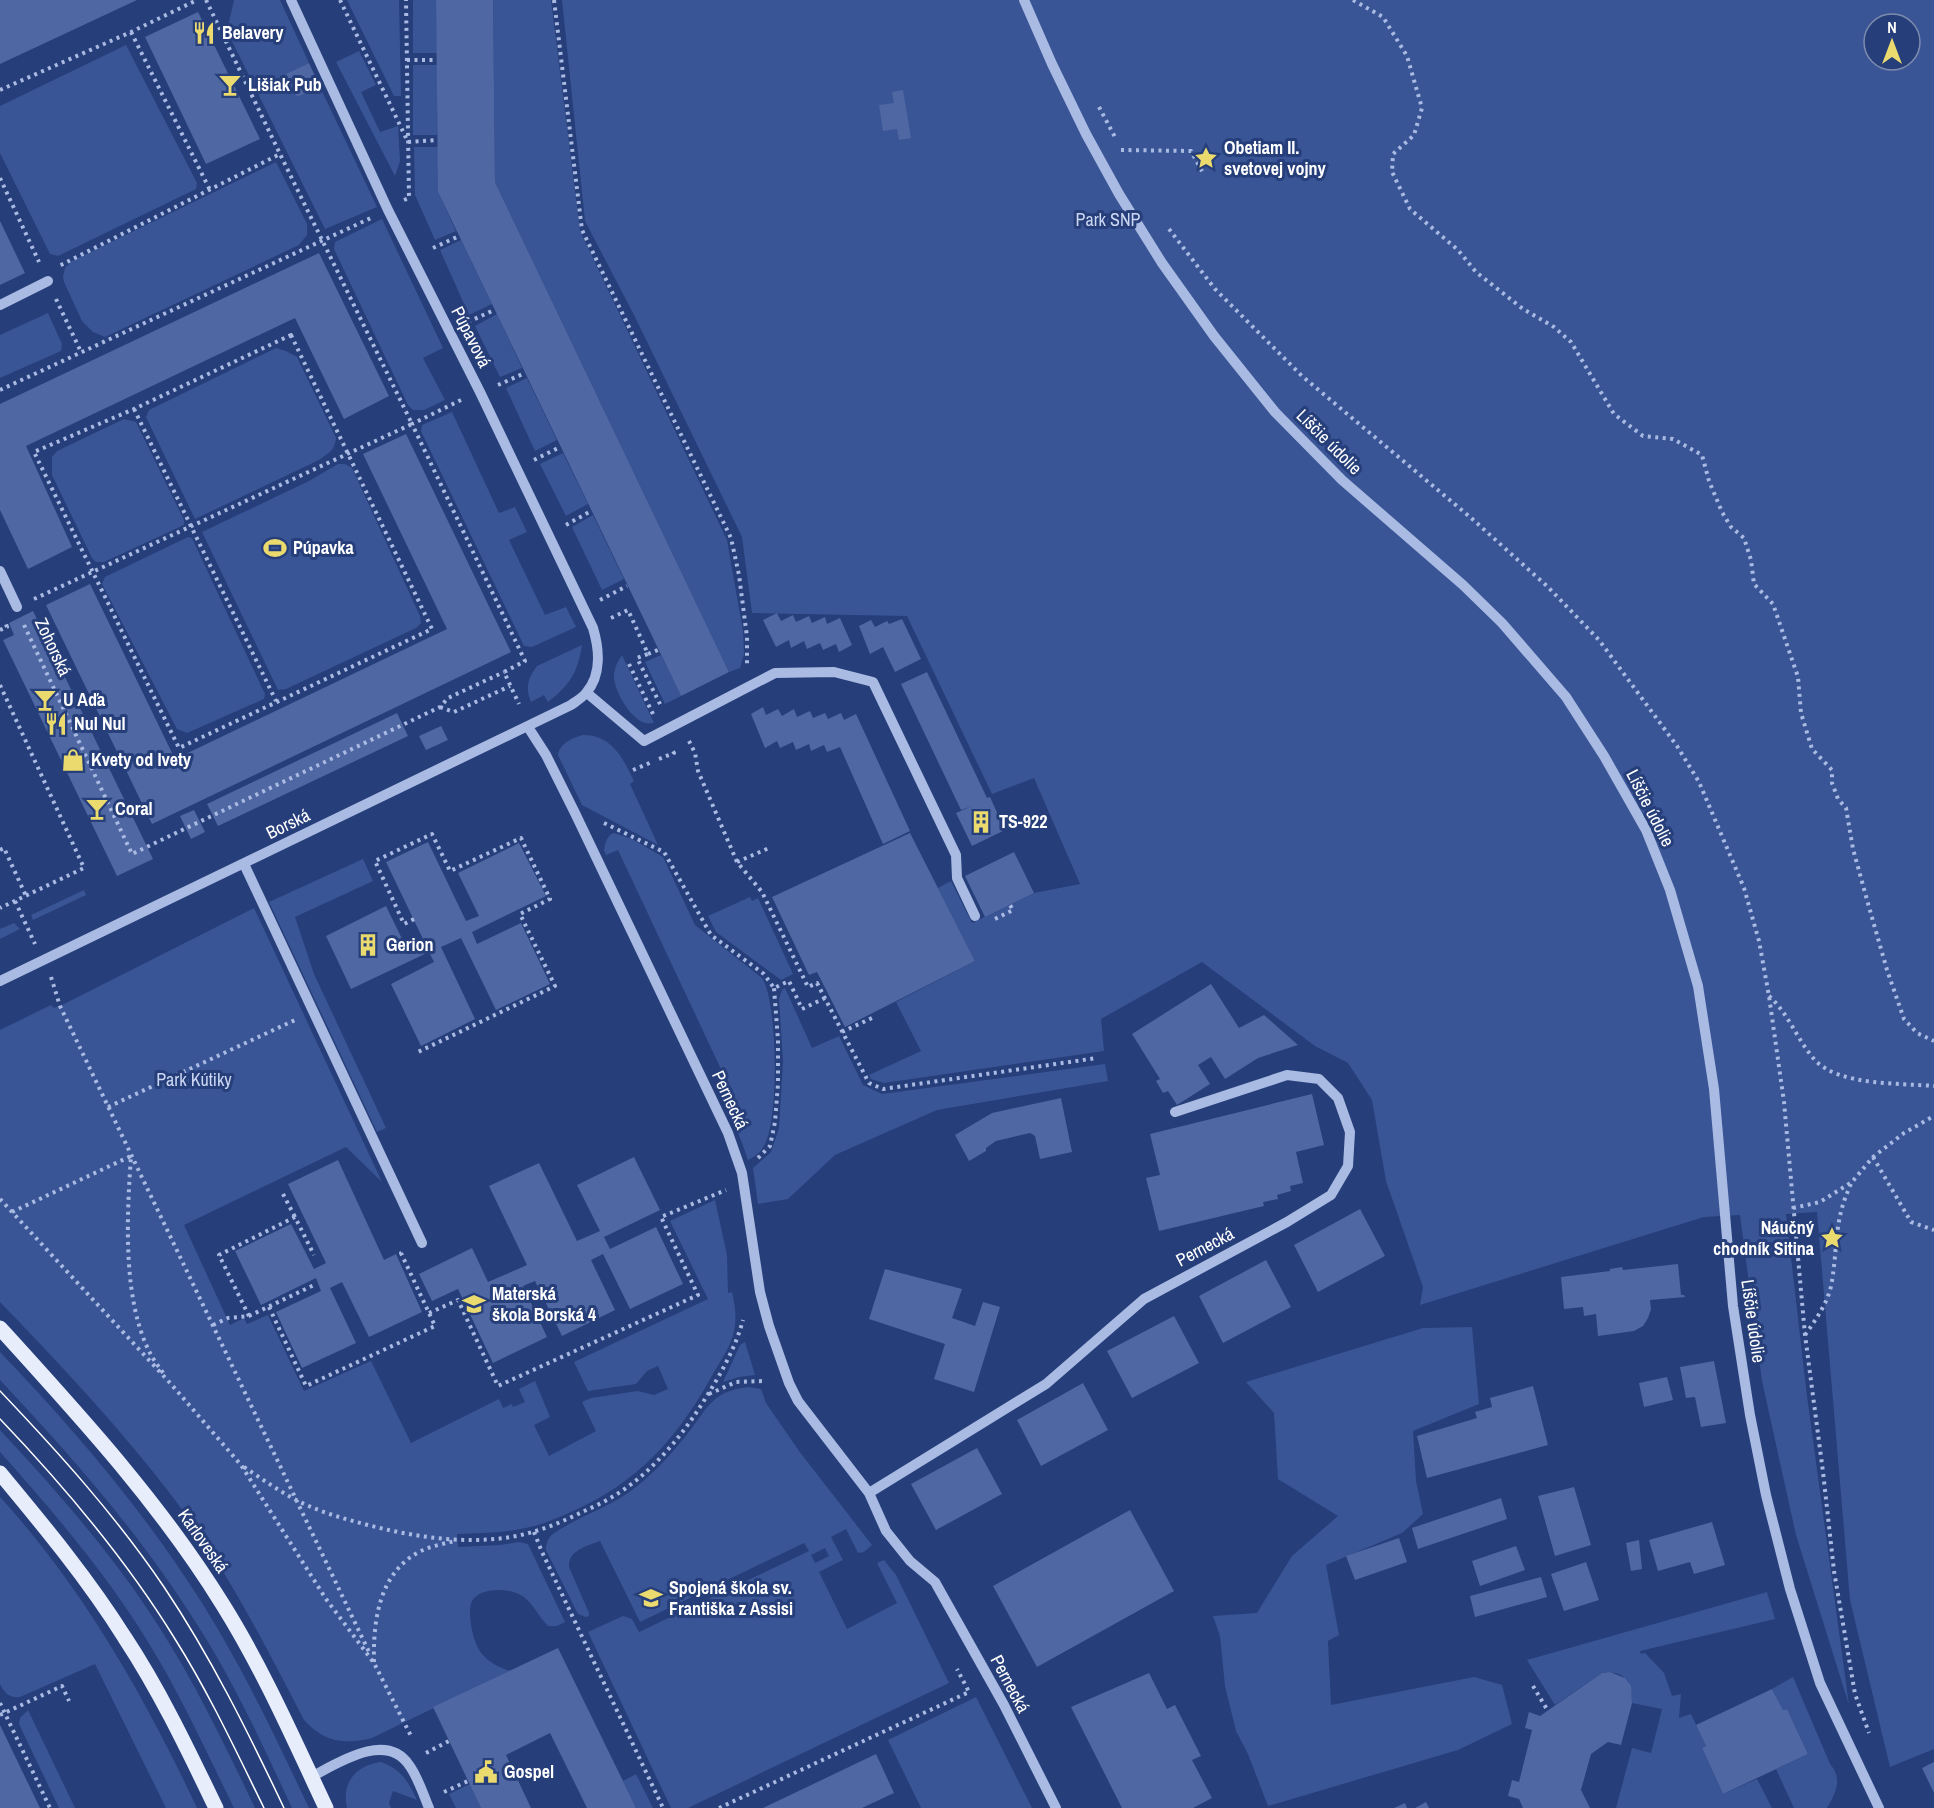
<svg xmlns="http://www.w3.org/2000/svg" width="1934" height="1808" viewBox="0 0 1934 1808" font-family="'Archivo Narrow',sans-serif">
<rect width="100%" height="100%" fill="#263e79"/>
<path fill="#3a5596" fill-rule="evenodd" d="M234,0H280L309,63L287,74L297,97L320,87L377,207L325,229L227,31Z
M347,0H399L401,96H394Z
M413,0H436L437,53H413Z
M493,0H551L580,231L727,540L743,631L744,654L740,668L729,672L495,182Z
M562,0H1934V1749L1890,1767L1850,1600L1817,1212L1786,1214L1807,1396L1849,1705L1796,1535L1762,1381L1740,1215L1704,1217L1420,1305L1423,1287L1386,1181L1372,1100L1348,1063L1315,1046L1202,962L1101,1019L1104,1051L884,1083L871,1079L869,1075L921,1051L896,1002L975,961L938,888L951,881L972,923L1034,893L1080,884L1034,778L992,794L907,616L752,613L742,537L634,315L585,221ZM1874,24H1910V60H1874Z
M126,45L197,183L196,189L58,256L50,254L0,153V106Z
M359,51L376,85L361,92L380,132L398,126L400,161L395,176L336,62Z
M413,65H437V135H413Z
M414,147H438V192L456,231L435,240L415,195Z
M276,162L307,224V235L299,245L105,337L93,332L82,321L64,282L63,277L65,268L72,261Z
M382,219L443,348L423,358L445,400L424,410H413L408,405L334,249L335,242Z
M461,240L492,304L469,315L440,250Z
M48,313L62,344L61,351L0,378V335Z
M497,314L522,368L500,377L475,326Z
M276,348L286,351L297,357L336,438C335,450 329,453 319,460L195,519L146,417L149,410Z
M527,378L557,440L535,451L506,388Z
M452,412L499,513L515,507L527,532L509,540L545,615L566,607L576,627L532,647L524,646L421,431L422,425Z
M124,419L136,422L184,520V525L104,562H96L92,558L52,475V457L57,451Z
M563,453L588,504L566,516L540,464Z
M338,464H345L352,468L420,616L421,623L416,628L286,689L278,690L202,532L309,481Z
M593,515L624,579L602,590L572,527Z
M188,537L192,538L265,694L264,699L187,733L177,729L102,584L105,577Z
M582,645C578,672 570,685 548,702L544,695L531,702C525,689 528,677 537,666Z
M622,655L654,723C651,723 648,724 645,723C631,719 614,691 614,677C614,669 617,662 622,655Z
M661,655L681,696L665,704L645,662Z
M583,735C612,735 623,758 634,781L630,784L658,845L582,805L558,755C560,743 572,738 583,735Z
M614,833L632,839L663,857L695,925L762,978C778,1002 779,1118 765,1144C762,1151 755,1157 748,1160L741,1140L725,1105L735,1099L618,850L606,855L604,850C605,843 607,835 614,833Z
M363,859L373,881L295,917L314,974L386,1128L377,1132L269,902Z
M84,890L86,895L33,920L31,915Z
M750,897L752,901L758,898L793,974L781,980L716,932L708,916Z
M254,908L382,1182L346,1147L184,1225L230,1325L244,1318L247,1324L268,1315L304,1391L371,1361L411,1443L499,1399L503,1408L512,1404L513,1407L525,1402L519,1389L535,1381L550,1417L534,1425L549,1456L596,1431L582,1402L591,1398L638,1391L654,1395L668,1389L658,1366L647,1371L636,1384L588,1391L574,1362L708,1299L670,1221L715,1200L727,1255L728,1293L732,1292C742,1334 729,1346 709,1381C676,1440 635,1484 573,1511C559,1517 545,1524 530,1527C506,1533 481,1533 457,1534L458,1547L500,1545L519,1542L528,1544L565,1622L557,1626H548C539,1617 534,1605 524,1597C512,1588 481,1586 472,1601C469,1607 470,1618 471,1624C475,1651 484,1662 510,1671L372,1738C344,1745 324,1742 304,1720C265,1645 226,1568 175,1500C122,1430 61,1365 0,1302V1030L51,1005L54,1008L66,1003Z
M14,923L20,929L0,939V929Z
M785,988L812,1048L839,1036L863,1085L882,1094L1105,1064L1108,1081L937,1110L835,1155L788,1199L758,1204L753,1168L771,1152L779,1128L783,1061L779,999L782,990Z
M1472,1327L1479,1404L1413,1431L1416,1481L1423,1514L1402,1533L1326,1565L1339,1635L1328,1641L1331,1705L1474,1677L1502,1685L1512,1724L1458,1750L1268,1806L1248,1754L1236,1731L1225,1686L1220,1636L1213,1616L1257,1613L1292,1556L1338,1516L1278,1479L1274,1413L1246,1382L1423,1328Z
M745,1342L755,1375L739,1377L723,1382L740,1345Z
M0,1352C68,1423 133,1498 187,1580C235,1651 272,1730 309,1808H292C264,1748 236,1686 200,1629C142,1536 75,1460 0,1380Z
M749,1387L761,1389L766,1403L799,1451L872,1545L864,1552L858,1553L846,1529L831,1537L843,1560L819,1572L847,1629L897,1603L877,1563L884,1560L896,1575L949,1683L688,1808H671L588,1632L623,1616L632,1619L639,1632L809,1551L804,1543L640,1622L600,1541C587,1546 568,1550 569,1567L589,1613V1616L586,1617L578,1614L546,1550C546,1540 550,1535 559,1530C581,1516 606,1508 628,1493C649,1478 668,1458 684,1438C707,1411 709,1391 749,1387ZM825,1548L829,1556L815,1563L811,1555Z
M0,1430C52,1486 103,1543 146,1607C189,1670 222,1739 255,1808H234C210,1759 187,1709 160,1662C116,1585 59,1518 0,1452Z
M0,1497C83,1588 145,1697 197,1808H166L95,1664L20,1697C9,1698 5,1694 0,1684Z
M1767,1592L1775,1619L1640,1651L1641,1654L1645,1653L1664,1673L1672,1696L1681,1694L1679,1718L1691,1714L1706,1746L1702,1748L1723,1794L1757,1779L1772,1808H1616L1632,1748L1651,1753L1662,1709L1632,1703C1631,1682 1626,1670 1602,1673L1555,1705L1527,1660Z
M1793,1677L1830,1764C1843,1778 1836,1793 1827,1808H1794L1776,1769L1808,1754L1787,1709L1783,1710L1772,1689Z
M976,1697L1032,1808H921L888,1740Z
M28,1710L75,1808H59L19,1724L20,1718Z
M381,1762C401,1769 408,1781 417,1800L393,1791L389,1803L391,1808H347C341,1783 356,1765 381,1762Z
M636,1774L653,1808H636L623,1781Z
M470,1784L481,1808H456L449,1794Z"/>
<path fill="#4f67a2" d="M0,0H137L0,64Z
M436,0H493L495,182L729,672L681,696L438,192Z
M198,12L260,139L206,164L145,37Z
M309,63L320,87L297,97L286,74Z
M903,90L911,138L899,140L897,129L883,131L879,105L894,103L892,92Z
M0,221L25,273L0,285Z
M319,253L389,396L344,419L295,318L26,446L72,547L28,569L0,510V404Z
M406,434L511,652L152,824L46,605L90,584L175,759L447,629L363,454Z
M33,611L153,859L117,876L3,640L14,635L9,623Z
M777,613L781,621L793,615L796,622L809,616L812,623L825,617L827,624L840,618L852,645L839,652L836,644L823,650L820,643L807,649L804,641L791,648L789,640L776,647L763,620Z
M902,619L921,659L895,672L883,647L870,654L859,626L871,620L875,627L887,621L889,624Z
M927,672L987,798L990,797L1005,830L972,846L956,813L972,806L961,810L901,684Z
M763,707L766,715L778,709L782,716L794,709L797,717L810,711L813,718L825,713L828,719L841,713L844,720L856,714L910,831L883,844L840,747L827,752L824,745L811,751L809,744L796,750L793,742L780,748L777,741L765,748L751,714Z
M397,713L408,736L218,826L207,804Z
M441,726L448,740L426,750L419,736Z
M194,810L205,832L191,839L180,816Z
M910,833L975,961L845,1027L817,972L809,975L772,897Z
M428,842L466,921L479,916L458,873L519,843L546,896L472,932L477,944L521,923L550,984L496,1010L461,938L441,947L475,1019L421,1046L391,984L434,962L429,952L351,989L326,936L386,906L407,949L424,941L386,862Z
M1014,852L1034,893L985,917L965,876Z
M1211,984L1239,1028L1264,1015L1298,1045L1258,1058L1225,1079L1211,1057L1198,1065L1210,1084L1177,1105L1168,1091L1163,1093L1156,1081L1160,1079L1132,1034Z
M1312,1094L1324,1145L1296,1152L1303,1183L1290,1186L1291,1191L1277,1195L1278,1199L1263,1202L1264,1206L1159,1231L1146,1178L1160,1175L1150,1134Z
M1061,1098L1072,1152L1040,1159L1035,1136L1030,1133L996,1141L986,1148V1151L969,1161L955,1135L992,1113Z
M634,1157L660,1210L604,1237L610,1249L656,1227L683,1284L630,1309L603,1254L591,1260L615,1310L562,1336L535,1281L523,1286L547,1337L493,1363L458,1289L432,1301L419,1274L472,1248L488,1282L527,1265L489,1186L539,1163L577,1241L600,1231L577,1185Z
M338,1160L384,1260L396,1254L422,1312L369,1337L342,1282L330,1288L356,1343L302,1368L276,1312L321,1291L316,1278L261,1305L235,1251L291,1224L314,1269L326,1263L288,1184Z
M1360,1209L1385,1256L1318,1292L1294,1245Z
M1266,1260L1291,1307L1223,1343L1199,1296Z
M1678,1264L1681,1295H1684L1685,1297L1650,1300L1651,1309L1648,1318L1643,1326L1634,1331L1598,1336L1596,1314L1584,1316L1583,1307L1564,1309L1561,1277L1610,1271V1269L1622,1267L1623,1270Z
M885,1269L962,1289L952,1318L975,1326L983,1302L1000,1307L974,1392L934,1379L945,1344L869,1319Z
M1174,1316L1199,1363L1132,1398L1107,1351Z
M1714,1361L1726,1423L1701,1427L1695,1397L1686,1398L1680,1367Z
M1667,1377L1673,1400L1644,1407L1639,1383Z
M1083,1383L1108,1430L1041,1466L1017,1420Z
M1533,1386L1548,1445L1427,1478L1417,1436L1477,1418L1475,1412L1492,1407L1490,1398Z
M977,1448L1002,1494L936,1530L911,1484Z
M1574,1487L1591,1545L1555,1556L1538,1496Z
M1501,1498L1507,1519L1418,1549L1412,1528Z
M1130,1510L1174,1591L1037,1667L993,1586Z
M1712,1522L1725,1565L1694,1574L1690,1562L1658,1571L1649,1540Z
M1399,1538L1407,1562L1355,1580L1346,1556Z
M1639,1540L1642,1569L1631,1571L1626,1543Z
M1516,1546L1525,1570L1480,1586L1472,1561Z
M1586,1562L1599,1600L1564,1611L1551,1574Z
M1541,1577L1547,1597L1475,1617L1470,1596Z
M558,1648L623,1781L636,1808H587L550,1733L506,1755L531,1808H481L433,1707Z
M1610,1672L1625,1678L1631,1686L1632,1703L1621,1745L1608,1742L1591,1754L1581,1790L1590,1808H1523L1519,1799L1508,1796L1512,1780L1519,1782L1532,1730L1525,1728L1529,1712L1540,1716L1602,1673Z
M1149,1673L1167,1709L1175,1705L1201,1756L1192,1760L1212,1798L1193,1808H1122L1071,1707Z
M1772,1689L1783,1710L1787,1709L1808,1754L1723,1794L1702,1748L1706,1746L1696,1725Z
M0,1725L40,1808H0Z
M876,1754L894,1793L862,1808H763Z
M1934,1762V1793L1922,1768Z
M1426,1802L1429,1808H1415Z
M1405,1803L1407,1808H1394Z"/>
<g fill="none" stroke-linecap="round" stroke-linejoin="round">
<path stroke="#a9bae3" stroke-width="4" stroke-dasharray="3 4.5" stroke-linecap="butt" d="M206,0L280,154
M340,0L408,142L438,140
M554,0L582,230L731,538L739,575L747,637V664
M1353,0L1383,17L1407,56L1422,108L1414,135L1393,154L1392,172L1410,209L1458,250L1476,272L1523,309L1554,327L1571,342L1614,414L1643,436L1673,439L1702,455L1709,481L1722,512L1731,527L1744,538L1751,560L1754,584L1773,604L1798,677L1801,713L1812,749L1832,770V783L1838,799L1846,808L1853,849L1869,907L1887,970L1904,1019L1917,1033L1934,1041
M131,32L210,190
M407,60H437
M0,90L131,32L197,0
M1099,107L1115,137
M1121,150L1191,151L1203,173
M0,178L39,262
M404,200L409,198L406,0
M1169,229L1215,289L1302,376L1470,517L1547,586L1599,640L1677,746L1699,782L1744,888L1759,941L1769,996L1784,1102L1805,1335L1823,1472L1834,1571L1855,1694L1869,1733
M433,248L459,236
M56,299L81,352
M468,322L494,310
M291,335L432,629L179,748L34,452L134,409Z
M498,385L525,373
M0,390L371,218
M461,400L412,424L525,661L504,672L519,704
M134,409L276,701
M534,460L560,447
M566,525L591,511
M34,599L412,424L280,154L59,266
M600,600L627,586
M611,618L628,610L648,654L637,658L662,708
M24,625L132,854L440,707L448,698L504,672
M0,630L7,627L6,624
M648,654L658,650
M629,664L653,714
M0,685L84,868L0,908
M440,707L454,712L510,686
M689,741L695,753L698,771L737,862L762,892L808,987L817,983L869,1083L883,1089L1097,1058
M659,759L674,753L672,750
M633,770L652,762
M604,823L664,852L711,935L764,974L774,988L789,981L802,1009L825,998
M0,850L4,848L26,896
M737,862L769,848
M15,901L35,944
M414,919L404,924L375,861L432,834L450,871L521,838L550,899L520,914L555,986L418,1052
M995,919L1013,910L1010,905
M51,977L60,1006L370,1654
M1769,996C1789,1014 1797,1040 1815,1060C1839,1086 1900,1083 1934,1086
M842,1032L872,1018L870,1015
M108,1107L295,1020
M1873,1157L1911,1222L1934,1230
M758,1158L770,1146L775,1122L778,1084V1040L774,988
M283,1194L295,1217
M0,1199L171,1384L241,1465L326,1599L374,1663L412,1738
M1793,1208L1820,1202L1852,1182L1873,1157L1904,1133L1934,1116
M12,1212L131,1156C127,1214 122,1299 150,1353C154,1361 160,1368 165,1376
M269,1307L306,1386L435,1326L401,1253L405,1251
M429,1313L458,1300L498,1386L698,1295L661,1217L726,1190
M249,1316L219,1255L295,1217L314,1255
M213,1325L228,1318L249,1316L314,1285
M1805,1335C1817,1318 1829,1301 1832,1281C1838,1243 1834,1220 1851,1184
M709,1394L736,1382L763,1381
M244,1467C262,1479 279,1491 298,1501C324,1514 352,1521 380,1528C422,1538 468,1544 511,1537C534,1533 555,1525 576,1515C588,1509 601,1504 612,1497C647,1477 677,1442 698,1410C716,1382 734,1353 743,1320
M534,1532L542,1552L663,1808
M374,1662C373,1621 379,1573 419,1552C430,1546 443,1544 455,1541
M1533,1686L1548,1711
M0,1703L50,1808
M0,1715L62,1686L69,1701
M426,1753L449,1741
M444,1792L468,1781
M719,1808L969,1692L957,1669"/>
<path stroke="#a9bae3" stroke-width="10" d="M1024,0L1052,64L1086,134L1119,194L1162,263L1214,336L1275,412L1342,480L1463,585L1502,623L1566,697L1604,756L1646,830L1670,890L1698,986L1714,1089L1733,1306L1750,1415L1766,1495L1790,1589L1820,1683L1879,1808
M0,305L48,281
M0,571L17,607
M587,693L644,741L775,673L834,672L873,682L956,855L957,878L975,916
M528,727L546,755L575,813L728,1133L742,1173L760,1292L769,1326L789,1383L798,1401L869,1493L886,1531L910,1561L935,1582L1004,1705L1056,1808
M244,864L422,1243
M0,981L571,705C575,702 582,698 586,693C602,675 599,648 593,628L480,392L388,210L291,0
M869,1493L1046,1384L1144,1299L1287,1222L1331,1195L1348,1166L1350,1132L1338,1098L1319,1079L1287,1075L1175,1112
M311,1777C338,1763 386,1731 409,1765C418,1777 423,1794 429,1808"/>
<path stroke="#e8edfc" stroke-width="15" d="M0,1328C80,1416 160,1503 223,1605C263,1669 294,1740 326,1808
M0,1473C44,1526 88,1579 125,1638C160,1691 188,1750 216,1808"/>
<path stroke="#fff" stroke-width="1.5" d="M0,1391C59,1453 116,1516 164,1587C211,1657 248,1732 284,1808
M0,1419C65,1487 126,1559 175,1639C209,1693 236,1751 264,1808"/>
</g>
<defs>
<g id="restaurant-bare" transform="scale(1.8)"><path d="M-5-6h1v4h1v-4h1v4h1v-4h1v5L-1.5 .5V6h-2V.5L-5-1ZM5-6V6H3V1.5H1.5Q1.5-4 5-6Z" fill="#ebda6e" stroke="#263e79" stroke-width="2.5" paint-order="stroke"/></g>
<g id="bar-bare" transform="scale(1.8)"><path d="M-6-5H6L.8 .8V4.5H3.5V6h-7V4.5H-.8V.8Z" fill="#ebda6e" stroke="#263e79" stroke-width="2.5" paint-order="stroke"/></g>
<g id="sight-bare" transform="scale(1.8)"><path d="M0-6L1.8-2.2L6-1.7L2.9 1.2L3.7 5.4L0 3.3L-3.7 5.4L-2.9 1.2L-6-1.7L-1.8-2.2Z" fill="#ebda6e" stroke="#263e79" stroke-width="2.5" paint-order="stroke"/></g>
<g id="stadium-bare" transform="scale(1.8)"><path d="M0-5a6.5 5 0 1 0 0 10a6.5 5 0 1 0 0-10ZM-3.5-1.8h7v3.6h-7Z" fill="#ebda6e" stroke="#263e79" stroke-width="2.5" paint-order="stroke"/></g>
<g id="shop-bare" transform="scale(1.8)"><path d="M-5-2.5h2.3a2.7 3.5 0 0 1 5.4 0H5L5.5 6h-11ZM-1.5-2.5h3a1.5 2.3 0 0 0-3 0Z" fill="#ebda6e" stroke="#263e79" stroke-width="2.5" paint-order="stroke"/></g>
<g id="building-bare" transform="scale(1.8)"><path d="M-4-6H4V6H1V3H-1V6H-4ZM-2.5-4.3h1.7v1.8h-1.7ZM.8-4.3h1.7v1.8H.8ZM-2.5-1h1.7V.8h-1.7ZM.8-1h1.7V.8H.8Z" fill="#ebda6e" stroke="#263e79" stroke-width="2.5" paint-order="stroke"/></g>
<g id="school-bare" transform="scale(1.8)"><path d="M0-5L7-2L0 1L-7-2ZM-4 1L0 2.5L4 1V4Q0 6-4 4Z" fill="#ebda6e" stroke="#263e79" stroke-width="2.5" paint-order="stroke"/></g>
<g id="civic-bare" transform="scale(1.8)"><path d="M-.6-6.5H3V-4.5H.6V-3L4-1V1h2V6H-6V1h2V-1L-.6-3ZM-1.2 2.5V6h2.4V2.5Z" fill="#ebda6e" stroke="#263e79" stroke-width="2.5" paint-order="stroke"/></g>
</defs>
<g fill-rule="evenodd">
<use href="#restaurant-bare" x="204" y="33"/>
<use href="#bar-bare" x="230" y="85"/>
<use href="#sight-bare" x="1206" y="158"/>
<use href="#stadium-bare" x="275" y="548"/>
<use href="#bar-bare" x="45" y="700"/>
<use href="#restaurant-bare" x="56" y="724"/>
<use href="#shop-bare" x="73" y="760"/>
<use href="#bar-bare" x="97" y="809"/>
<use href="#building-bare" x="981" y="822"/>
<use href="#building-bare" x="368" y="945"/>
<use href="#sight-bare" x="1832" y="1238"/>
<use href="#school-bare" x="474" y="1304"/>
<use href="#school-bare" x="651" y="1598"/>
<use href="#civic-bare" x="486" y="1772"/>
</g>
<g text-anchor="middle" stroke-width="6" stroke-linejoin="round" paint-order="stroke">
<g font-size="18" font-weight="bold" fill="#fff" stroke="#263e79" text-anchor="start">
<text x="222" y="39">Belavery</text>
<text x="248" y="91">Lišiak Pub</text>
<text x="1224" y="154">Obetiam II.<tspan x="1224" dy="21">svetovej vojny</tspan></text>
<text x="293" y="554">Púpavka</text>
<text x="63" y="706">U Aďa</text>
<text x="74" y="730">Nul Nul</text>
<text x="91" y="766">Kvety od Ivety</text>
<text x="115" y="815">Coral</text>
<text x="999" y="828">TS-922</text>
<text x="386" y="951">Gerion</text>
<text x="1814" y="1234" text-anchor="end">Náučný<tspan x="1814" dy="21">chodník Sitina</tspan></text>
<text x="492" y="1300">Materská<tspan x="492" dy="21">škola Borská 4</tspan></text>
<text x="669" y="1594">Spojená škola sv.<tspan x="669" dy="21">Františka z Assisi</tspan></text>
<text x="504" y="1778">Gospel</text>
</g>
<g font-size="18" fill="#cbd7f3" stroke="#263e79">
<text x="1108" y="226">Park SNP</text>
<text x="194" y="1086">Park Kútiky</text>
</g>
<g font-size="18" fill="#fff" stroke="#263e79">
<text transform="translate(471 337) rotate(63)" y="6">Púpavová</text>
<text transform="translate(1329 442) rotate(45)" y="6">Líščie údolie</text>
<text transform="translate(53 647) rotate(65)" y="6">Zohorská</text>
<text transform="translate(1650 808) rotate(63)" y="6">Líščie údolie</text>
<text transform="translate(288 824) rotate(-26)" y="6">Borská</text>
<text transform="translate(730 1100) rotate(65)" y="6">Pernecká</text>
<text transform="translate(1205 1247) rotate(-28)" y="6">Pernecká</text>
<text transform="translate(1753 1321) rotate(82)" y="6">Líščie údolie</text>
<text transform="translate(203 1541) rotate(55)" y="6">Karloveská</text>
<text transform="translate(1010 1684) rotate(62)" y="6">Pernecká</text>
</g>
</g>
<g transform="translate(1892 42)"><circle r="28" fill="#263e79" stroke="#7d8baf" stroke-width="1.5"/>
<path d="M0-4.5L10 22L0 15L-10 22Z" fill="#ebda6e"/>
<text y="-9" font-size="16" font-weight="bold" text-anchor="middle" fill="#ffffff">N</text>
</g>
</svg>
